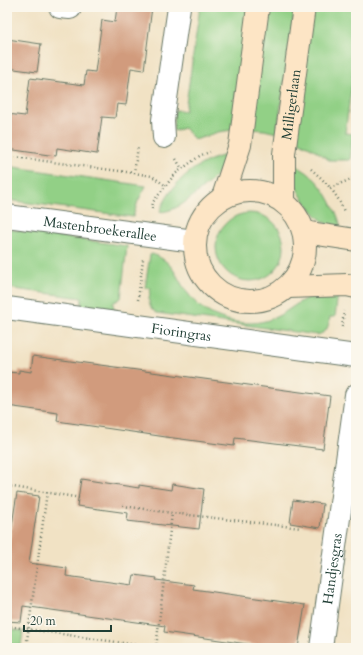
<svg xmlns="http://www.w3.org/2000/svg" width="363" height="655" viewBox="0 0 363 655" font-family="Cardo,serif">
<rect width="100%" height="100%" fill="#fbf7ec"/>
<filter id="ink" filterUnits="userSpaceOnUse"><feTurbulence type="fractalNoise" baseFrequency=".025" numOctaves="2"/><feDisplacementMap in="SourceGraphic" scale="8" xChannelSelector="R" yChannelSelector="G"/><feConvolveMatrix kernelMatrix="1 2 1 2 8 2 1 2 1" color-interpolation-filters="sRGB"/></filter>
<filter id="wash" filterUnits="userSpaceOnUse"><feTurbulence type="fractalNoise" baseFrequency=".012" numOctaves="4" result="noise"/><feDisplacementMap in="SourceGraphic" scale="16" xChannelSelector="R" yChannelSelector="G"/><feGaussianBlur stdDeviation="0.9" result="paint"/><feColorMatrix in="noise" values="0 0 0 0 0 0 0 0 0 0 0 0 0 0 0 0 0 1.4 0 .05"/><feComposite in="paint" operator="in"/></filter>
<g filter="url(#wash)">
<rect width="100%" height="100%" fill="#f1e2c4"/>
<path fill="#92d086" stroke="#58865d" d="M200,7H250L232,130L218,132L195,140L184,128L174,131L173,127L175,110L185,111Z
M265,7H295L277,133L264,130L249,129Z
M311,7H356V53L345,133L353,134L350,160H329L315,150L295,139Z
M226,155C224,159 223,165 221,170C215,179 206,185 198,192C187,201 176,211 160,212V211C173,181 195,163 226,155Z
M294,165C313,173 326,190 334,209C337,214 340,221 340,227C323,231 298,195 294,181C293,176 294,170 294,165Z
M7,166L146,186L138,201L133,217L7,200Z
M216 247a34 34 0 1 1 68 0a34 34 0 1 1-68 0Z
M7,229L127,246L121,298L113,303L114,310L82,307L81,306L82,298L7,288Z
M152,254C172,261 174,272 184,288C188,294 193,300 198,305C218,322 252,329 276,317C289,311 300,300 313,295C320,292 330,293 338,293L335,317H330C328,327 328,332 317,335L157,313C146,306 149,299 151,288H145L150,255Z
M7,629L23,631L21,646L7,644Z"/>
<g id="blocks">
<path fill="#d19b7d" d="M117,7H152L144,70L131,68L126,105L117,104L115,118L102,117L97,154L57,148L56,156L7,149V114L25,116L30,78L84,85L86,71L95,72L102,20L115,22Z
M7,39L41,44L37,72L7,68Z
M33,356L330,396L323,449L235,438L234,446L166,437L57,421L58,413L7,406V372L19,373V370L31,372Z
M81,479L139,488V485L171,490L172,484L204,489L199,529L127,521L128,513L77,506Z
M17,493L39,496L29,563L67,568L66,576L132,585L134,575L157,578L156,580L194,585L193,589L305,605L298,648H275L164,632L165,626L23,606L21,622L7,621V557Z
M293,500L323,504L320,528L290,523Z"/>
</g>
</g>
<g filter="url(#ink)">
<use href="#blocks" fill-opacity="0" stroke="#687766" stroke-width="1"/>
<g fill="none" stroke-linecap="round" stroke-linejoin="round">
<g stroke="#687766" stroke-width="24">
<g id="street">
<path d="M60,7L70,8"/>
<path d="M164,137L163,120L179,7"/>
<path id="s1" d="M7,216L194,241"/>
<path id="s2" d="M7,308L356,356"/>
<path id="s3" d="M321,648L356,395"/>
</g>
</g>
<g stroke="#687766" stroke-width="24">
<g id="secondary">
<circle cx="250" cy="246" r="55"/>
<path d="M223,197L240,145L258,7"/>
<path id="s4" d="M284,202V154L304,7"/>
<path d="M304,232L356,240"/>
<path d="M288,287L347,285L356,287"/>
</g>
</g>
<path stroke="#687766" stroke-width="2.5" stroke-dasharray="1 3" stroke-linecap="butt" d="M7,156L134,173L138,147
M176,159L182,169
M311,169C325,181 338,194 344,212
M134,173L152,176L166,186
M330,188L356,177
M152,209L153,202L175,174L201,155L210,152
M138,300L143,259
M342,327L344,311
M7,486L81,498
M123,506L172,513L301,528
M7,626L157,648
M7,648H8
M26,648L47,492
M156,648L172,513"/>
<use href="#street" stroke="#fff" stroke-width="22"/>
<use href="#secondary" stroke="#fde5c5" stroke-width="22"/>
</g>
</g>
<g text-anchor="middle" stroke-width="3" stroke-linejoin="round" paint-order="stroke">
<g font-size="14" fill="#1f3d34" stroke="#fbf7ec">
<text dy="5" stroke="none"><textPath href="#s4" startOffset="98">Milligerlaan</textPath></text>
<text dy="5" stroke="none"><textPath href="#s1" startOffset="94">Mastenbroekerallee</textPath></text>
<text dy="5" stroke="none"><textPath href="#s2" startOffset="176">Fioringras</textPath></text>
<text dy="5" stroke="none"><textPath href="#s3" startOffset="80">Handjesgras</textPath></text>
</g>
</g>
<rect width="363" height="655" fill="none" stroke="#fbf7ec" stroke-width="24"/>
<path d="M24 625v6h87v-6" fill="none" stroke="#1f3d34" stroke-width="2"/>
<text x="30" y="625" font-size="12" fill="#1f3d34" stroke="#fbf7ec" stroke-width="3" paint-order="stroke">20 m</text>
</svg>
